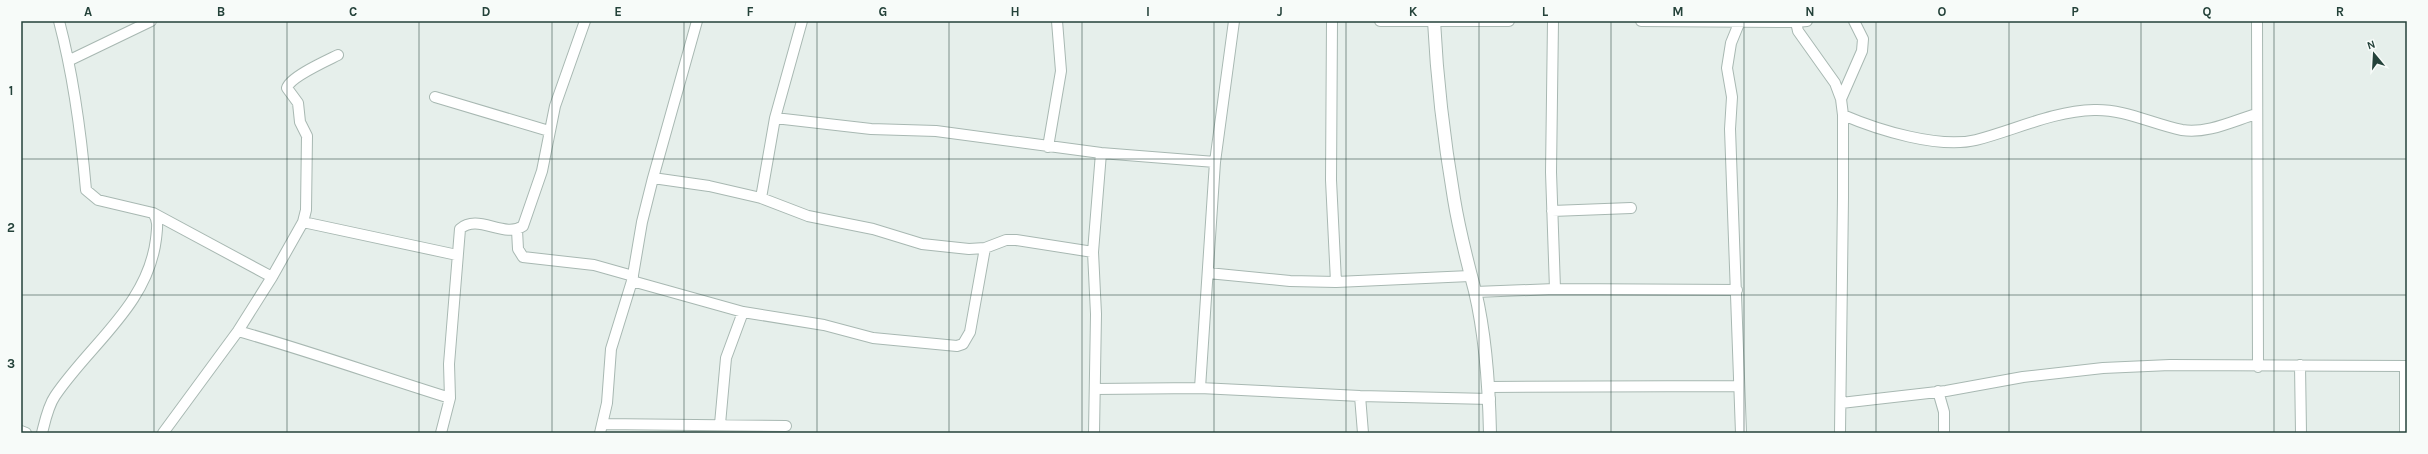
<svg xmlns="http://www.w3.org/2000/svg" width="2428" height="454" viewBox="0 0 2428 454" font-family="Karla,sans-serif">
<rect width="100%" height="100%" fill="#e6efeb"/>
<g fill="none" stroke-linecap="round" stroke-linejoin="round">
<g stroke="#a8b8b2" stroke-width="12">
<path id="minor" d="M59,21C74,78 81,132 86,190L98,200L153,213L272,277
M697,21L653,178L709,186L761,198L808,216L873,229L922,244L969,249L985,248L1006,240H1016L1093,252
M1332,21L1331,180L1336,282
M1380,21H1509
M1553,21L1551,172L1555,289
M1641,21L1796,22
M1740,21L1731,43L1727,68L1732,97L1730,129L1741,433
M1807,21L1796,22L1798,31L1835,83L1841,99L1862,51L1863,39L1854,21
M2257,21L2258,367
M70,60L151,21
M435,97L549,131
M1843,115C1878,130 1939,149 1976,140C2015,130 2053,111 2094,110C2125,109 2152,124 2182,130C2207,134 2233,121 2256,114
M775,118L871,129L936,131L1101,153L1215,162
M1048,147L1061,71L1057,21
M653,178L642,222L632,281L743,312L824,325L873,338L957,346L963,344L970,332L985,248
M761,198L775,118L802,21
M1552,211L1631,208
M303,222L457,255
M517,230L518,249L523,257L594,265L633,276
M1208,273L1290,281L1336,282L1470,276
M1475,292L1555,289L1737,290
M238,331C309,351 379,376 450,398
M2300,365L2301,433
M2405,366V433
M1489,387L1738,386
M1200,388L1215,162L1234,21
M1095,389L1200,388L1360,396L1490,399
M1938,391L1944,412V433
M1360,396L1363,433
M1841,403L1946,391L2023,377L2103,368L2170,365L2407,366
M602,424L786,426
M720,424L726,358L743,312
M21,431L26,433
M42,433C45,421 48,406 55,396C90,344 148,305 156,239C157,229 159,221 153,213
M163,433L238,331L272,277L303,222L306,210L307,136L300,122L298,103L287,88C290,77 326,61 338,55
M441,433L450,398L449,364L460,229C478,213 504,239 523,226L542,171L555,106L585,21
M600,433L607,403L611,349L632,281
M1094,433L1096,314L1093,252L1101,153
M1840,433L1843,197V115L1841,99"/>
</g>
<g stroke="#a8b8b2" stroke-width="14">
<path id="tertiary" d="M1434,21C1437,81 1444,140 1454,199C1459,230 1467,261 1475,291C1486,337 1489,386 1490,433"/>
</g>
<use href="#minor" stroke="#fff" stroke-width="10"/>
<use href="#tertiary" stroke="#fff" stroke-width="12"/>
</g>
<path fill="none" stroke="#24423a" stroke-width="1" stroke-opacity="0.55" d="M154,21V433M287,21V433M419,21V433M552,21V433M684,21V433M817,21V433M949,21V433M1082,21V433M1214,21V433M1346,21V433M1479,21V433M1611,21V433M1744,21V433M1876,21V433M2009,21V433M2141,21V433M2274,21V433M21,159H2407M21,295H2407"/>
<rect width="2428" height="454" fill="none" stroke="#f7fbf9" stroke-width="44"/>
<g transform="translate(2374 54) rotate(342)" stroke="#f7fbf9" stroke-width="3" paint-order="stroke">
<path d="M0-3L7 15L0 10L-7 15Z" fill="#24423a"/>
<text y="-6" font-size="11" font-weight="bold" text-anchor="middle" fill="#24423a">N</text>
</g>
<rect x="22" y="22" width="2384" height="410" fill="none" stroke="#24423a" stroke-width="1.5"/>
<g font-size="13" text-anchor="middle" font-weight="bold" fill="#24423a">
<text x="88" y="16">A</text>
<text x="221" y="16">B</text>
<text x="353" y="16">C</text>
<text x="486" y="16">D</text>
<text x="618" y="16">E</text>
<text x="750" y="16">F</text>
<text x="883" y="16">G</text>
<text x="1015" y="16">H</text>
<text x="1148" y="16">I</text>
<text x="1280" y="16">J</text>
<text x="1413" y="16">K</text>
<text x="1545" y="16">L</text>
<text x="1678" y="16">M</text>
<text x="1810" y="16">N</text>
<text x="1942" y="16">O</text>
<text x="2075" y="16">P</text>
<text x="2207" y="16">Q</text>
<text x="2340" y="16">R</text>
<text x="11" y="95">1</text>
<text x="11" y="232">2</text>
<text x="11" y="368">3</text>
</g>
</svg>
